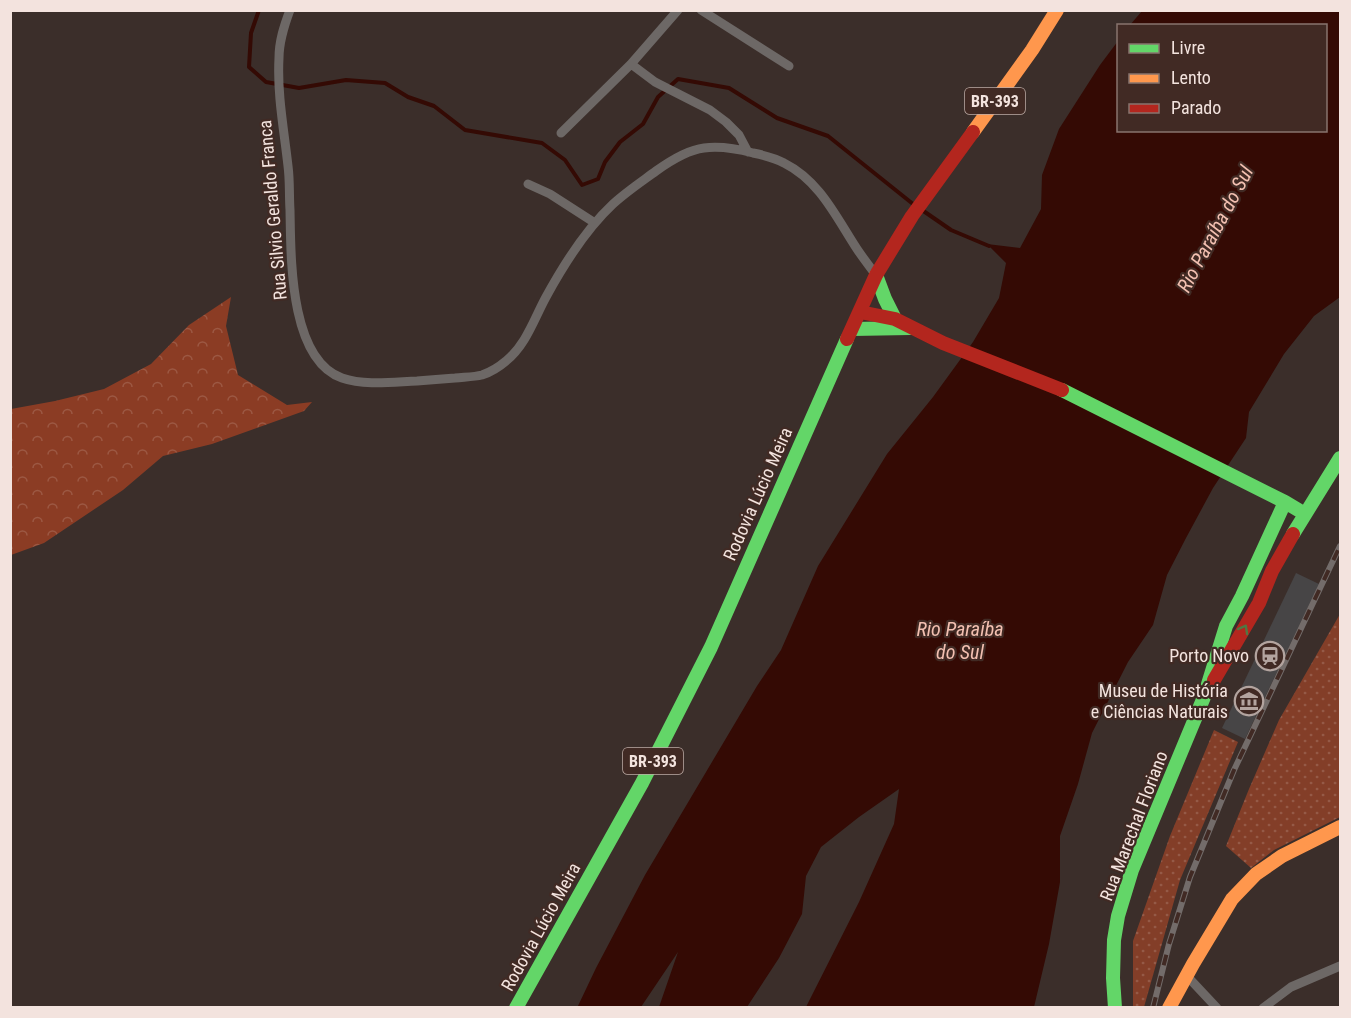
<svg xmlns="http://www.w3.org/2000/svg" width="1351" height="1018" viewBox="0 0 1351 1018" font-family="'Roboto Condensed',sans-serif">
<defs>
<pattern id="forest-crowns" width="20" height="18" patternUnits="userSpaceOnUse" patternTransform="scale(1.5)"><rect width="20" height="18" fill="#8b3c24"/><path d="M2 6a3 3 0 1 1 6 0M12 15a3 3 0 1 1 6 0" fill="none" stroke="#9c5843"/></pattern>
<pattern id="park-dots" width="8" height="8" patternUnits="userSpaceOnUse" patternTransform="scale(1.5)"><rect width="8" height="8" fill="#833e28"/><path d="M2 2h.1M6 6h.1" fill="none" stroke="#955a47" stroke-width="1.8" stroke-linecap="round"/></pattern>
</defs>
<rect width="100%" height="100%" fill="#3b2e2a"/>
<path fill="url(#forest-crowns)" d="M231,297L226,326L238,375L287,405L312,402L304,411L212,444L163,456L123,490L44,543L11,555V409L55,401L104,389L151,364L189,325Z"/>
<path fill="url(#park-dots)" d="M1340,614V817L1274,850L1251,868L1226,846L1249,789L1279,720Z
M1214,730L1238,742L1180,880L1144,1007H1133V941L1170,836Z"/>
<path fill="#340a04" d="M1142,11H1340V297L1314,316L1284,354L1249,412L1246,438L1213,488L1186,538L1167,575L1153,625L1128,662L1092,733L1078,784L1060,836V882L1049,944L1034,1007H806L859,902L894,824L899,789L859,817L821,847L806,876L802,914L779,958L747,1007H659L678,952L641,1007L577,1008L596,968L645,875L757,686L781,650L818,566L887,454L933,397L973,342L999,298L1006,263L987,244L1020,248L1041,209L1042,175L1059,129L1100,65L1118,41V130H1326V26L1130,25Z"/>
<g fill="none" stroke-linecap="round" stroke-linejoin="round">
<path stroke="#340a04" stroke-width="4" d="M259,10L251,33L249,67L266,82L299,88L346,80L385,83L408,97L434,106L465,130L542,143L565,160L582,185L598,179L605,162L620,142L643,124L658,97L678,79L729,88L777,118L828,136L913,204
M922,210L951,230L989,246"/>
</g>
<path fill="#474546" d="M1296,573L1319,584L1245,739L1222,728Z"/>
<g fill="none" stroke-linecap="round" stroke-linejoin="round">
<path stroke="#6d6866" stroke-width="9" d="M290,10C284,26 279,41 279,58C277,94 284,130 288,166C290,181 289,195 290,210C291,256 289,359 342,378C365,386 393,382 417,381C430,380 443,379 455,378C464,377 474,377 482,375C491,372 499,367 506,361C526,345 534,319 546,297C564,264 585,230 613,204C626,192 641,182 656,171C670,161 687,150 704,148C720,146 738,149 753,153C763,155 775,158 784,163C820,181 836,217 857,249C863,258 870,267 876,275
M678,10L631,64L655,82L710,110L726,122L739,135L748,152
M701,10L789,66
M561,133L631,64
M528,184L550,194L595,223
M1187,976L1217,1008
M1263,1008L1291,987L1340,966"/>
<path stroke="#63d668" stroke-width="14" d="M876,275L885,299L895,319
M852,329L910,328
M1062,390L1285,502L1305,514
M1293,534L1340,458
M516,1008L642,783L711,647L847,339
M1115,1008L1113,978L1114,940L1118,916L1132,870L1204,697L1226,626L1242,596L1285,502"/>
<path stroke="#ff974d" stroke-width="14" d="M973,132L1032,50L1057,10
M1169,1008L1193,964L1232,899L1256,874L1282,856L1340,827"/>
<path stroke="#b3261e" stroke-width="14" d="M860,312L895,319L943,343L1062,390
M847,339L876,275L912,216L973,132
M1214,680L1259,603L1272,571L1293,534"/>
<g stroke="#736c6a" stroke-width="6">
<path id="rail" d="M1153,1008L1169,944L1190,877L1234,770L1340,546"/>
</g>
<use href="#rail" stroke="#412a24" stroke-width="4" stroke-dasharray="11" stroke-linecap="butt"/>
</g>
<defs><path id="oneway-chevron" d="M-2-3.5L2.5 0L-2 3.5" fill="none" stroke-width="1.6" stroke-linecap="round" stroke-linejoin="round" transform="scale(1.5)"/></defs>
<use stroke="#507743" href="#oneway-chevron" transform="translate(1244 629) rotate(-61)"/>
<defs>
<g id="station-ring" transform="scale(1.5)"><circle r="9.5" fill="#412a24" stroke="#b3a49f" stroke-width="1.5"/><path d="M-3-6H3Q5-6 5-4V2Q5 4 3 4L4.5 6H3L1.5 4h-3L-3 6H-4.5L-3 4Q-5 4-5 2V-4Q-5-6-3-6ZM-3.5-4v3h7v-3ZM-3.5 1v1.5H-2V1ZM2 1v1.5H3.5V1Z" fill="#b3a49f"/></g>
<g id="museum-ring" transform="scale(1.5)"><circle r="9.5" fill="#412a24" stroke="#b3a49f" stroke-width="1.5"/><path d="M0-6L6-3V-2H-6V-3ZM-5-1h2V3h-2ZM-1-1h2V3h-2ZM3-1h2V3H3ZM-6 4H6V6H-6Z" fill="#b3a49f"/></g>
</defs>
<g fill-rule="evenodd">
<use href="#station-ring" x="1270" y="656"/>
<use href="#museum-ring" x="1249" y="701"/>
</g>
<g text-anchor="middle" stroke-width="4.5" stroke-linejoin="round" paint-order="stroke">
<g fill="#412a24" stroke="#beaca6" stroke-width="1.5">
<rect x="965" y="88" width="60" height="26" rx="4.5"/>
<rect x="623" y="748" width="60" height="26" rx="4.5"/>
</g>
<g font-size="16" font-weight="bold" fill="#f3e3de">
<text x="995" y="107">BR-393</text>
<text x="653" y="767">BR-393</text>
</g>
<g font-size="18" fill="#f3e3de" stroke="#412a24">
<text transform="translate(273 210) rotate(-95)" y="6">Rua Silvio Geraldo Franca</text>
<text transform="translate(758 494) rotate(-66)" y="6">Rodovia Lúcio Meira</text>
<text transform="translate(1134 826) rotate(-69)" y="6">Rua Marechal Floriano</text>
<text transform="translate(541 927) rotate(-61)" y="6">Rodovia Lúcio Meira</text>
</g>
<g font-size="18" fill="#f3e3de" stroke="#412a24" text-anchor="end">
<text x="1249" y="662">Porto Novo</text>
<text x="1228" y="697">Museu de História<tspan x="1228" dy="21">e Ciências Naturais</tspan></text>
</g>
<g font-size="20" font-style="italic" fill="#f3c0b1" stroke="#412a24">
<text transform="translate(1215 229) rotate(-62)" y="7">Rio Paraíba do Sul</text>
<text x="960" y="636">Rio Paraíba<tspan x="960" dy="23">do Sul</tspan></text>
</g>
</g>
<rect width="1351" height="1018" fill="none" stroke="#f3e3de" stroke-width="24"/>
<rect x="1117" y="24" width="210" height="108" fill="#412a24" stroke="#88746e" stroke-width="1.5"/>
<rect x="1129" y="44" width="30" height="9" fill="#63d668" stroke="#88746e" stroke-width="1.5"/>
<text x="1171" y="54" font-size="18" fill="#f3e3de">Livre</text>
<rect x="1129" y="74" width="30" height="9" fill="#ff974d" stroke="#88746e" stroke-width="1.5"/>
<text x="1171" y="84" font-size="18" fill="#f3e3de">Lento</text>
<rect x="1129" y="104" width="30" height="9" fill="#b3261e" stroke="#88746e" stroke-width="1.5"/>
<text x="1171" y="114" font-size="18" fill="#f3e3de">Parado</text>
</svg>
